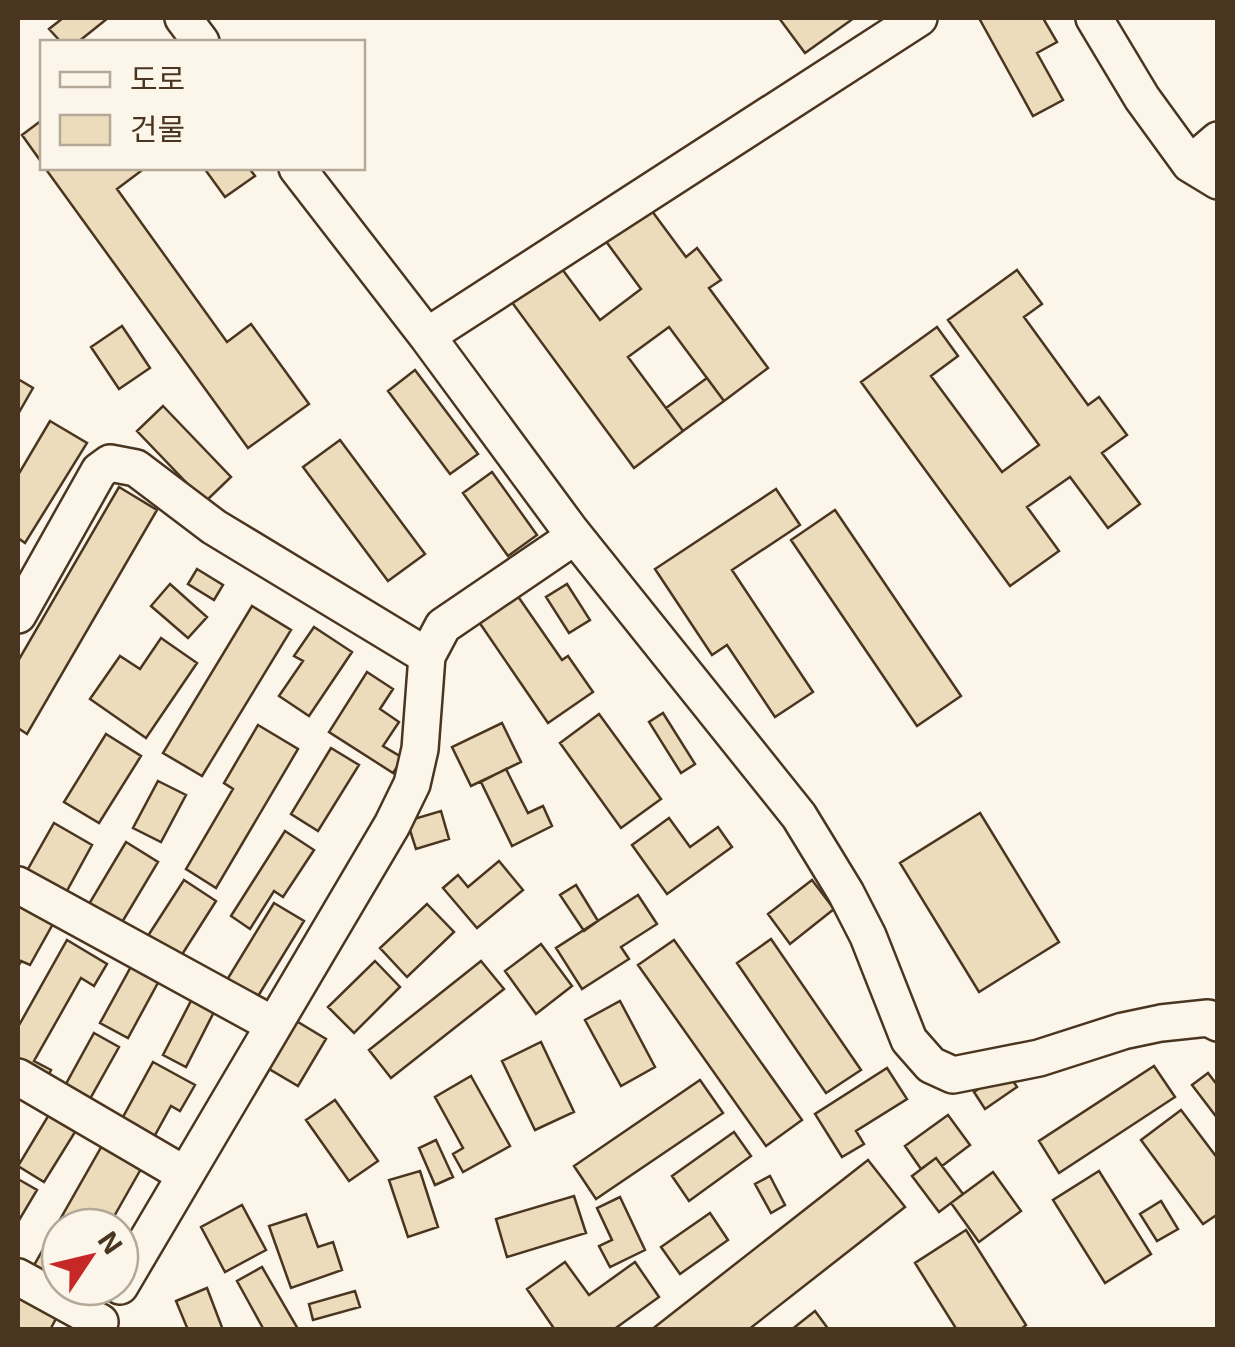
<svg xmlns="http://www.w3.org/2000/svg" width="1235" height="1347" viewBox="0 0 1235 1347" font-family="'Exo 2','Noto Sans KR',sans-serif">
<rect width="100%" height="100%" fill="#fbf6e9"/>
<path fill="#ecdcbc" stroke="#4a3520" stroke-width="2.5" d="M63,18H108L78,42H61L49,29Z
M779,18H854L805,53Z
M979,18H1043L1057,42L1037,53L1063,100L1033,116Z
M42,120V163L22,135Z
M45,168H139L141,171L117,189L227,342L251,324L309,404L248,448Z
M204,168H249L255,176L225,197Z
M646,203L686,257L697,248L721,280L709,288L768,368L724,401L669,327L628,357L683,431L634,468L508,297L556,261L600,320L641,289L602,236Z
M1017,270L1042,304L1024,317L1088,405L1099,397L1127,435L1102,453L1140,504L1108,528L1070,477L1027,507L1059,551L1010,586L861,382L937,327L958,356L931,376L1002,472L1039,445L948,320Z
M122,326L150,368L119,389L91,347Z
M415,370L478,454L450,474L388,391Z
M707,378L724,401L683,431L666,408Z
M18,379L33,388L18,414Z
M163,406L231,477L205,502L137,431Z
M50,421L87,443L25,543L18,538V475Z
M340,440L425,554L388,581L303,467Z
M492,472L537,535L508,556L463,493Z
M119,487L157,510L27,734L18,728V661Z
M776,489L800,525L732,570L813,692L775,717L727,645L712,655L655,569Z
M835,510L961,696L917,726L791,540Z
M197,569L223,585L214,600L188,584Z
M170,584L207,617L188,638L151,606Z
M567,584L590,620L569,633L546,597Z
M517,595L562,660L568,656L593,692L548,723L479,622Z
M252,606L291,630L202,776L163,753Z
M314,627L352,652L309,716L279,696L303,661L294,656Z
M161,638L197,663L146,738L90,699L120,656L140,669Z
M367,672L393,689L380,709L399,722L383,746L403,758L393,773L329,732Z
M663,713L695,764L681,773L649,722Z
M599,714L661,799L621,828L560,743Z
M502,723L521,762L471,786L452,747Z
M258,725L298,749L216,888L186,869L233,789L224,783Z
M106,734L141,756L99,823L64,802Z
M331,748L359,765L318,831L291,814Z
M506,769L528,813L543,806L552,826L512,846L481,782Z
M158,781L186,795L161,842L133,828Z
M441,811L449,839L416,849L407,821Z
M980,813L1059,942L979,992L900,863Z
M669,818L690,847L718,827L732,847L667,894L632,845Z
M54,823L92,845L63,898L24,876Z
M285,831L314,850L283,897L274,891L250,929L231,916Z
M126,842L158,862L118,929L86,909Z
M499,861L523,890L477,928L443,888L458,875L468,887Z
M184,880L216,901L176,964L144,942Z
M812,880L834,909L790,944L768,914Z
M576,885L598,921L584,931L560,895Z
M18,893L59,913L30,965L21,961L18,967Z
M638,895L657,924L621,947L629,959L582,989L556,948Z
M274,903L304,921L252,1006L222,988Z
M427,904L454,932L407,977L380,948Z
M771,939L861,1070L826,1093L737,963Z
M67,940L107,964L94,986L81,978L34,1061L51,1070L44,1083L18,1069V1027Z
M674,940L802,1120L766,1146L638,965Z
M541,944L572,986L536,1014L505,971Z
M375,961L400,987L354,1033L328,1007Z
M481,961L504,989L391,1078L369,1050Z
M133,963L160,979L128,1038L100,1023Z
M193,997L216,1008L186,1067L163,1055Z
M620,1001L655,1067L621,1086L585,1020Z
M288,1016L326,1039L298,1086L259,1063Z
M94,1033L119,1047L86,1106L61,1093Z
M541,1042L574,1112L535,1130L502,1061Z
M153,1062L195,1085L180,1111L171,1106L149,1146L117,1128Z
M1154,1066L1175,1097L1059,1173L1039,1141Z
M887,1068L907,1099L856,1131L864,1144L842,1157L815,1114Z
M1006,1070L1017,1087L985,1109L974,1092Z
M1208,1073L1218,1086V1119L1192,1085Z
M471,1076L510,1146L463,1172L453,1154L463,1148L435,1097Z
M700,1080L723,1113L596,1199L574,1166Z
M335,1100L378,1161L349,1181L306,1120Z
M53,1108L80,1124L44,1182L18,1166Z
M1181,1110L1218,1159V1214L1203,1224L1141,1140Z
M948,1115L970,1145L942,1166L936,1158L921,1169L905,1146Z
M734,1132L751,1156L689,1201L672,1176Z
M107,1137L146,1160L108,1227H60V1287H74L68,1297L29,1274Z
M436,1140L453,1177L435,1185L419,1148Z
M936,1158L963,1194L939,1212L912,1176Z
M868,1160L905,1207L748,1330H651Z
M420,1171L438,1227L408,1237L389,1180Z
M1099,1171L1151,1254L1105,1283L1053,1200Z
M993,1172L1021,1211L979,1242L951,1203Z
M770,1176L785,1205L771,1213L755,1184Z
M18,1179L37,1190L18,1222Z
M574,1196L586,1233L507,1257L496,1219Z
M620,1197L645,1250L610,1267L599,1246L612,1240L597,1208Z
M1161,1201L1178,1229L1157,1241L1140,1214Z
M242,1205L266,1250L225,1272L201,1227Z
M710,1213L728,1240L680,1274L661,1247Z
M306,1214L318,1247L333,1242L342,1270L291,1288L269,1226Z
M966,1230L1026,1325L1020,1330H957L915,1263Z
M565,1262L589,1295L635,1262L659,1297L613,1330H555L527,1289Z
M262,1267L298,1329L297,1330H264L237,1281Z
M207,1288L223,1330H188L176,1301Z
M18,1291L61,1309L50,1330H18Z
M355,1291L360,1307L313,1320L309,1304Z
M815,1311L829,1330H791Z"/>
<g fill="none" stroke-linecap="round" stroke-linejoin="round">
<g stroke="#4a3520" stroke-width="40">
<path id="minor" d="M183,18L201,42
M1094,18L1142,98L1190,164L1218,181
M1190,164L1218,140
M297,168L427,336
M570,530L799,816L846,893L868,936L909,1040L931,1065L953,1075L1039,1058L1123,1031L1161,1023L1208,1018L1218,1023
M18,615L99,471L110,463L136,468L214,527L427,656
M18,885L272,1024
M18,1077L184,1174
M18,1277L100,1322
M120,1286L392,825L412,784L420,749L427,656L443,626L565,543L570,530L427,336L919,18"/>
</g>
<use href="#minor" stroke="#fbf6e9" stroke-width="35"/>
</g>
<rect width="1235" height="1347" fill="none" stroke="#4a3520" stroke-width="40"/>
<rect x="40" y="40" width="325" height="130" fill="#fbf6e9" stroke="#b4a999" stroke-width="2.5"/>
<rect x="60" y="72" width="50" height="15" fill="#fbf6e9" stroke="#b4a999" stroke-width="2.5"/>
<text x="130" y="90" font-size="30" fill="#4a3520">도로</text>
<rect x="60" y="115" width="50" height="30" fill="#ecdcbc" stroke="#b4a999" stroke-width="2.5"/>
<text x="130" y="140" font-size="30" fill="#4a3520">건물</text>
<g transform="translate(90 1257) rotate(55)"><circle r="48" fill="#fbf6e9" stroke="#b4a999" stroke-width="2.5"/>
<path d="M0-8L18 38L0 25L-18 38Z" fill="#c62828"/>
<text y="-15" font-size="28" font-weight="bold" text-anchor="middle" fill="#4a3520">N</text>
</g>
</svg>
